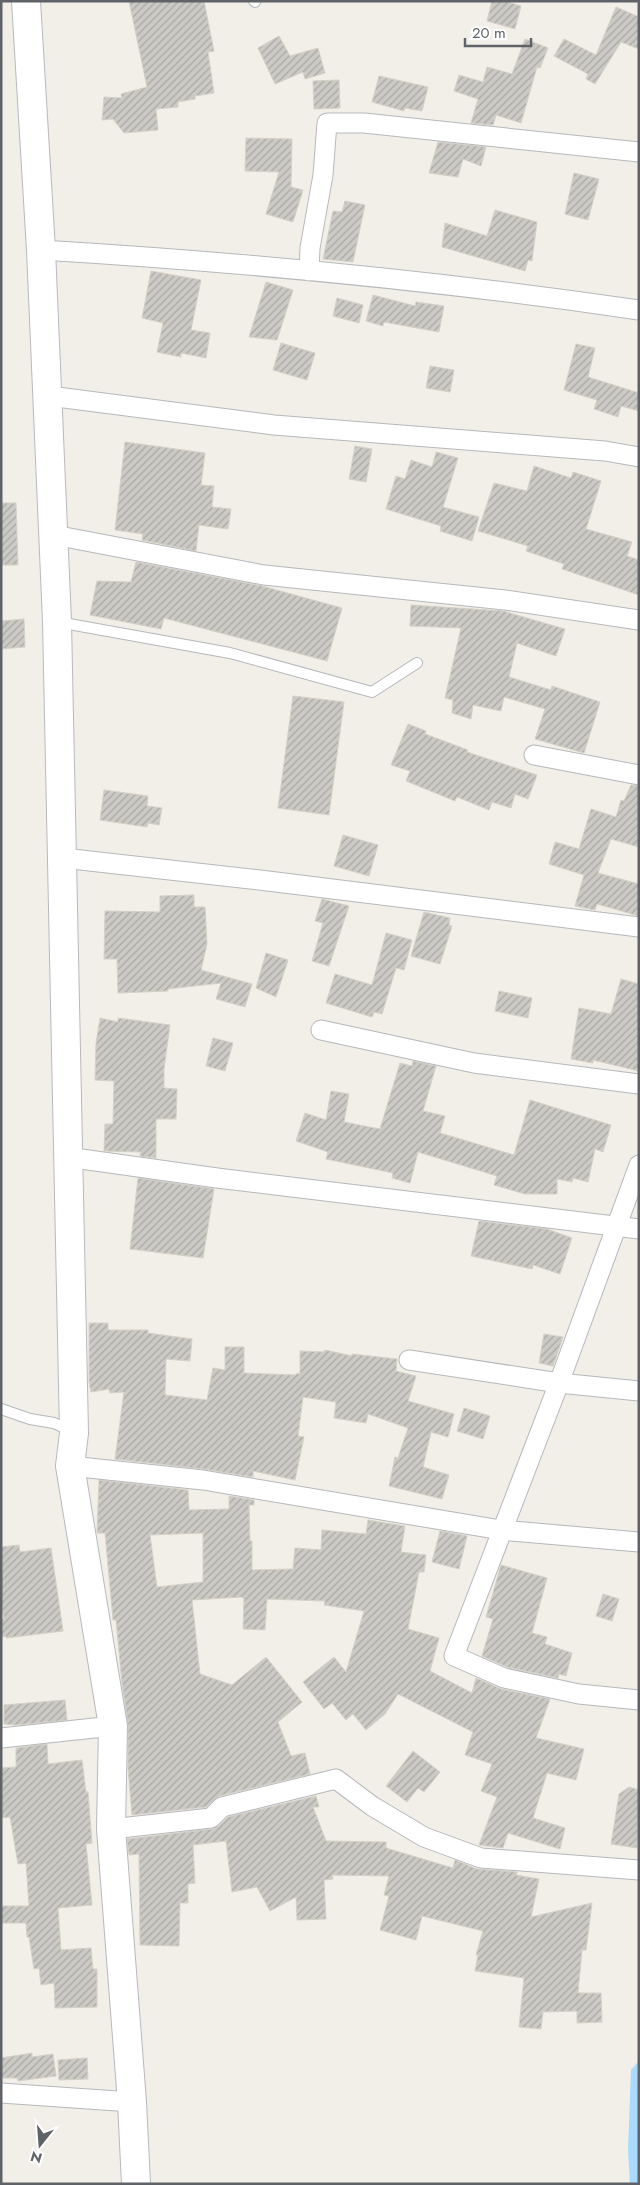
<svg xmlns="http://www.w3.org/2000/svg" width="640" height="2185" viewBox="0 0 640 2185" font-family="Jost,sans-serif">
<defs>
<pattern id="building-hatch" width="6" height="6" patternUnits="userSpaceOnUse" patternTransform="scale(1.25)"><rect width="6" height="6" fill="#cccac5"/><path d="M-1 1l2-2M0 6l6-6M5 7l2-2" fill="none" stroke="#a9a8a4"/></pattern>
</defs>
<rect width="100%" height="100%" fill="#f1efe8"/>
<path fill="#aadaff" d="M639,2061V2184H630L628,2150L631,2070Z"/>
<path fill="url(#building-hatch)" stroke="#d6d1c6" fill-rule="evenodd" d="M129,1H204L214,51L208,52L214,93L195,96V99L178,102V107L156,109L158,130L124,133L113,119L102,120L104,97L122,98L121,94L147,87Z
M492,1H504L521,6L515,29L487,21Z
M616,7L639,17V49L621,42L595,84L586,79L588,74L554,56L564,39L596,55Z
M279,36L290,56L318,48L325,73L305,79L303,72L275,84L258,48Z
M525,39L548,48L540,68L537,67L521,123L496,115L493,125L471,123L478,99L454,91L459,75L483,82L487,67L512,74Z
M379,76L428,87L422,111L405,108L404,111L372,102Z
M339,80L340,108L314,109L313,81Z
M246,138L292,139L291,187L303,190L293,222L266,214L279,172L245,171Z
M438,142L486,147L481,166L463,159L458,177L429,173Z
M574,173L599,179L588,220L565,214Z
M345,201L365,205L353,262L323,259L333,211L342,212Z
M495,210L537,222L532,261L528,260L525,271L442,247L445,223L487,236Z
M151,271L201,280L191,330L210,333L206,358L181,353V357L157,352L163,323L142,318Z
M266,282L293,290L277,340L249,337Z
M373,295L415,306L416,302L444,306L439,332L384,322L383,326L366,321Z
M337,298L363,305L359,323L333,316Z
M281,343L315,353L307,380L273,370Z
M576,344L595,348L588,377L639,393V411L621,406L618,417L594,409L597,400L564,390Z
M430,366L454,370L450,392L426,388Z
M125,442L205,453L201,485L214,486L212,507L231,509L228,529L199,525L196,551L142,540L143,534L115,530Z
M355,446L372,449L366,482L349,479Z
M436,452L458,458L443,507L479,517L472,541L440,531L441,526L386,509L396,476L405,479L411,460L432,467Z
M534,466L571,478L573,472L601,481L586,529L632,542L627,556L639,560V595L562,569L564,564L526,551L528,546L478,531L494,483L527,491Z
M1,503H16L18,565H1Z
M136,562L262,586L342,608L327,661L164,618L161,629L90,615L97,581L131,582Z
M411,605L503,611L565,629L556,656L517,643L509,677L551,690L552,686L600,702L584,753L535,739L545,709L504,697L501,711L473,705L471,719L452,713L453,700L445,698L461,628L410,626Z
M24,619L25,647L1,649V621Z
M293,696L344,702L329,815L278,808Z
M408,724L426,731L425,734L468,750L467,752L537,775L528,799L515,794L511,808L492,802L489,810L457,797L455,801L406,781L410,771L391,765Z
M631,785L639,786V847L611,839L598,873L639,884V916L597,904L595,910L575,906L584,875L549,864L555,842L579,849L591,809L616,817L621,800L624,801Z
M104,790L148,796L147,806L162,808L159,825L148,823L147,827L100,820Z
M343,835L378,845L369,876L334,866Z
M194,895V907H205L207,944L201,970L252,984L245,1007L216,999L221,983L168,989V991L118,993L117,959H104L105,911L160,912V896Z
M322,899L349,906L329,966L312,961L323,923L315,921Z
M424,912L450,918L449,925L452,926L440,964L411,956Z
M386,933L412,940L404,970L396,968L382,1014L374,1012L372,1017L326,1003L335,974L372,985Z
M266,953L288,960L276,997L256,988Z
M621,979L639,984V1071L593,1060V1063L571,1059L579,1008L611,1014Z
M499,991L532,998L528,1018L495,1011Z
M100,1018L118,1022V1018L170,1025L164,1069V1088L177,1089L176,1119H156V1158L140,1156L141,1152L104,1151L105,1124H113L114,1081L95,1080L96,1043Z
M213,1038L233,1043L225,1071L206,1066Z
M413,1061L436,1066L423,1111L445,1116L440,1133L514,1155L530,1100L611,1125L603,1152L595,1149L588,1182L573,1178L572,1182L557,1179V1194H525L494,1185L497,1176L418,1152L410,1183L392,1178L393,1173L326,1159L328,1152L296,1141L305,1113L326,1120L331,1091L349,1094L344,1122L380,1129L400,1063L412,1066Z
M138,1178L214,1189L203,1258L130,1249Z
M479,1221L547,1229L572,1238L560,1274L533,1265L532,1269L471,1256Z
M89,1323H108V1330H148V1333L192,1339L190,1361L166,1359L165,1395L207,1400L213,1368L225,1370V1347H244V1373L296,1375L297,1373L300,1374V1351L324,1352L325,1350L352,1356V1354L397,1359L396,1371L416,1376L408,1401L454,1414L448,1437L431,1432L423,1467L449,1475L442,1499L389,1486L395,1457L398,1458L408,1428L368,1414L366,1423L334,1418L336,1402L303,1397L298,1436L304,1437L295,1480L253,1471V1477L204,1469L115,1459L124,1392L110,1393L109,1389L91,1392L89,1382Z
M544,1334L563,1337L553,1366L539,1363Z
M464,1408L490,1416L483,1439L457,1431Z
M99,1480L188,1490L189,1510L229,1509V1496L254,1500V1505H249L250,1541H252V1570L293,1569L295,1548L321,1550L322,1530L366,1534L368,1520L405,1526L401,1552L426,1555L424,1572H419L408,1629L439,1638L430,1671L472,1693L476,1678L501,1689L550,1699L536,1738L584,1749L576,1780L547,1773L533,1818L565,1828L560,1849L508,1833L503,1848L479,1845L497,1797L481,1791L492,1764L465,1755L473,1732L398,1694L385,1714L366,1730L353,1714L346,1720L332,1703L324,1709L303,1682L334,1657L346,1672L364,1611L324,1605L325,1601L267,1599L265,1630L243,1629L244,1599L242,1597L192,1600L200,1674L232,1685L266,1657L302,1702L278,1722L291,1756L305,1753L310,1774L219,1796L206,1807L132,1815L128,1768V1724L122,1683L116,1620H113L105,1533H97ZM203,1533V1582L157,1587L150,1535Z
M440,1531L467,1536L459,1569L432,1562Z
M19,1545L20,1552L51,1548L63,1631L6,1638V1636L1,1637V1619H4L1,1601V1547Z
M501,1565L547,1578L532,1633L547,1637L545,1644L572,1653L566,1676L559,1674L558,1678L507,1667L482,1656L493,1619L486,1617Z
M603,1594L619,1599L612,1621L596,1616Z
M65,1700L67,1720L16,1725L4,1724V1705Z
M47,1744L48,1764L82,1760L86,1792H88L92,1843L86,1844L92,1905L58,1908L61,1950L91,1948L93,1969H97V2007L55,2008L54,1983L41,1985L39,1968L34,1969L29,1937H27L26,1923H1V1906H29L26,1863L18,1864L10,1817L1,1818V1768L16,1767V1748Z
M413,1751L440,1772L424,1792L418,1788L407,1802L386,1786Z
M629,1787L639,1790L637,1848L611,1844L619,1794Z
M316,1796L319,1807H313L326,1841L386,1842V1848L453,1868L455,1860L477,1869L517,1872L516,1875L539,1879L531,1917L592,1903L586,1950H582L578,1993H601L602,2022L577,2023V2011L543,2012L541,2029L519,2027L524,1978L475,1971L478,1955H476L483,1931L422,1916L416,1940L380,1930L389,1896L384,1895L389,1876L332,1875L333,1879L324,1880L326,1919L297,1920L296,1897L270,1911L257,1887L232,1892L226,1841L193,1845L195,1883L188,1884V1903H180L179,1946L140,1945L139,1854L129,1855L127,1839L212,1829L219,1826L228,1817Z
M32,2053V2057L53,2054L56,2076L18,2081L17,2078H1V2058Z
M87,2058L88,2079L59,2080L58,2060Z"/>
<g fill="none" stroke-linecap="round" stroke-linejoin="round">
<g stroke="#b5b8bc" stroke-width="12">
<path id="lane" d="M254,1L255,2
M58,622L230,653L372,692L417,663
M1,1409L30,1419L54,1423L71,1431"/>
</g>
<g stroke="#b5b8bc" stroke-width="21">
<path id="street" d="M41,250C241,262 441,281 639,310
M309,271L310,248L323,175L327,123H364L639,152
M49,396L274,425L605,451L639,457
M54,535L264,575L505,600L639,620
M534,755L639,775
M63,858L268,881L639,927
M321,1030L474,1063L639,1084
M67,1157L217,1178L639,1229
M639,1165L559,1383L454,1656L504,1678L579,1694L639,1700
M409,1360L559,1383L639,1391
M70,1466L203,1480L501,1530L639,1542
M1,1738L113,1726
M111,1829L211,1818L222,1807L336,1779L372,1806L424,1837L481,1858L639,1870
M1,2093L132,2102"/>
</g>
<g stroke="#b6babf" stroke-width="30">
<path id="secondary" d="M26,1L41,250L57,622L74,1433L70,1466L113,1726L111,1829L132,2102L136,2184"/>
</g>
<use href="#lane" stroke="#fff" stroke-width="10"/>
<use href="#street" stroke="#fff" stroke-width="19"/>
<use href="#secondary" stroke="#fff" stroke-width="28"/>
</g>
<rect width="640" height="2185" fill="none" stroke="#5f6368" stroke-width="5"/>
<g transform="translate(40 2145) rotate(197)" stroke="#ffffff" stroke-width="4" paint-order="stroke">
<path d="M0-4L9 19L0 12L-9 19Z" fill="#5f6368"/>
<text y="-8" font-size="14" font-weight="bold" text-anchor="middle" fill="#5f6368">N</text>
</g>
<path d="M465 38v8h66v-8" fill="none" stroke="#5f6368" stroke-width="2.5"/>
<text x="472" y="38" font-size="15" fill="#5f6368" stroke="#ffffff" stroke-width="4" paint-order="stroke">20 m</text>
</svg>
